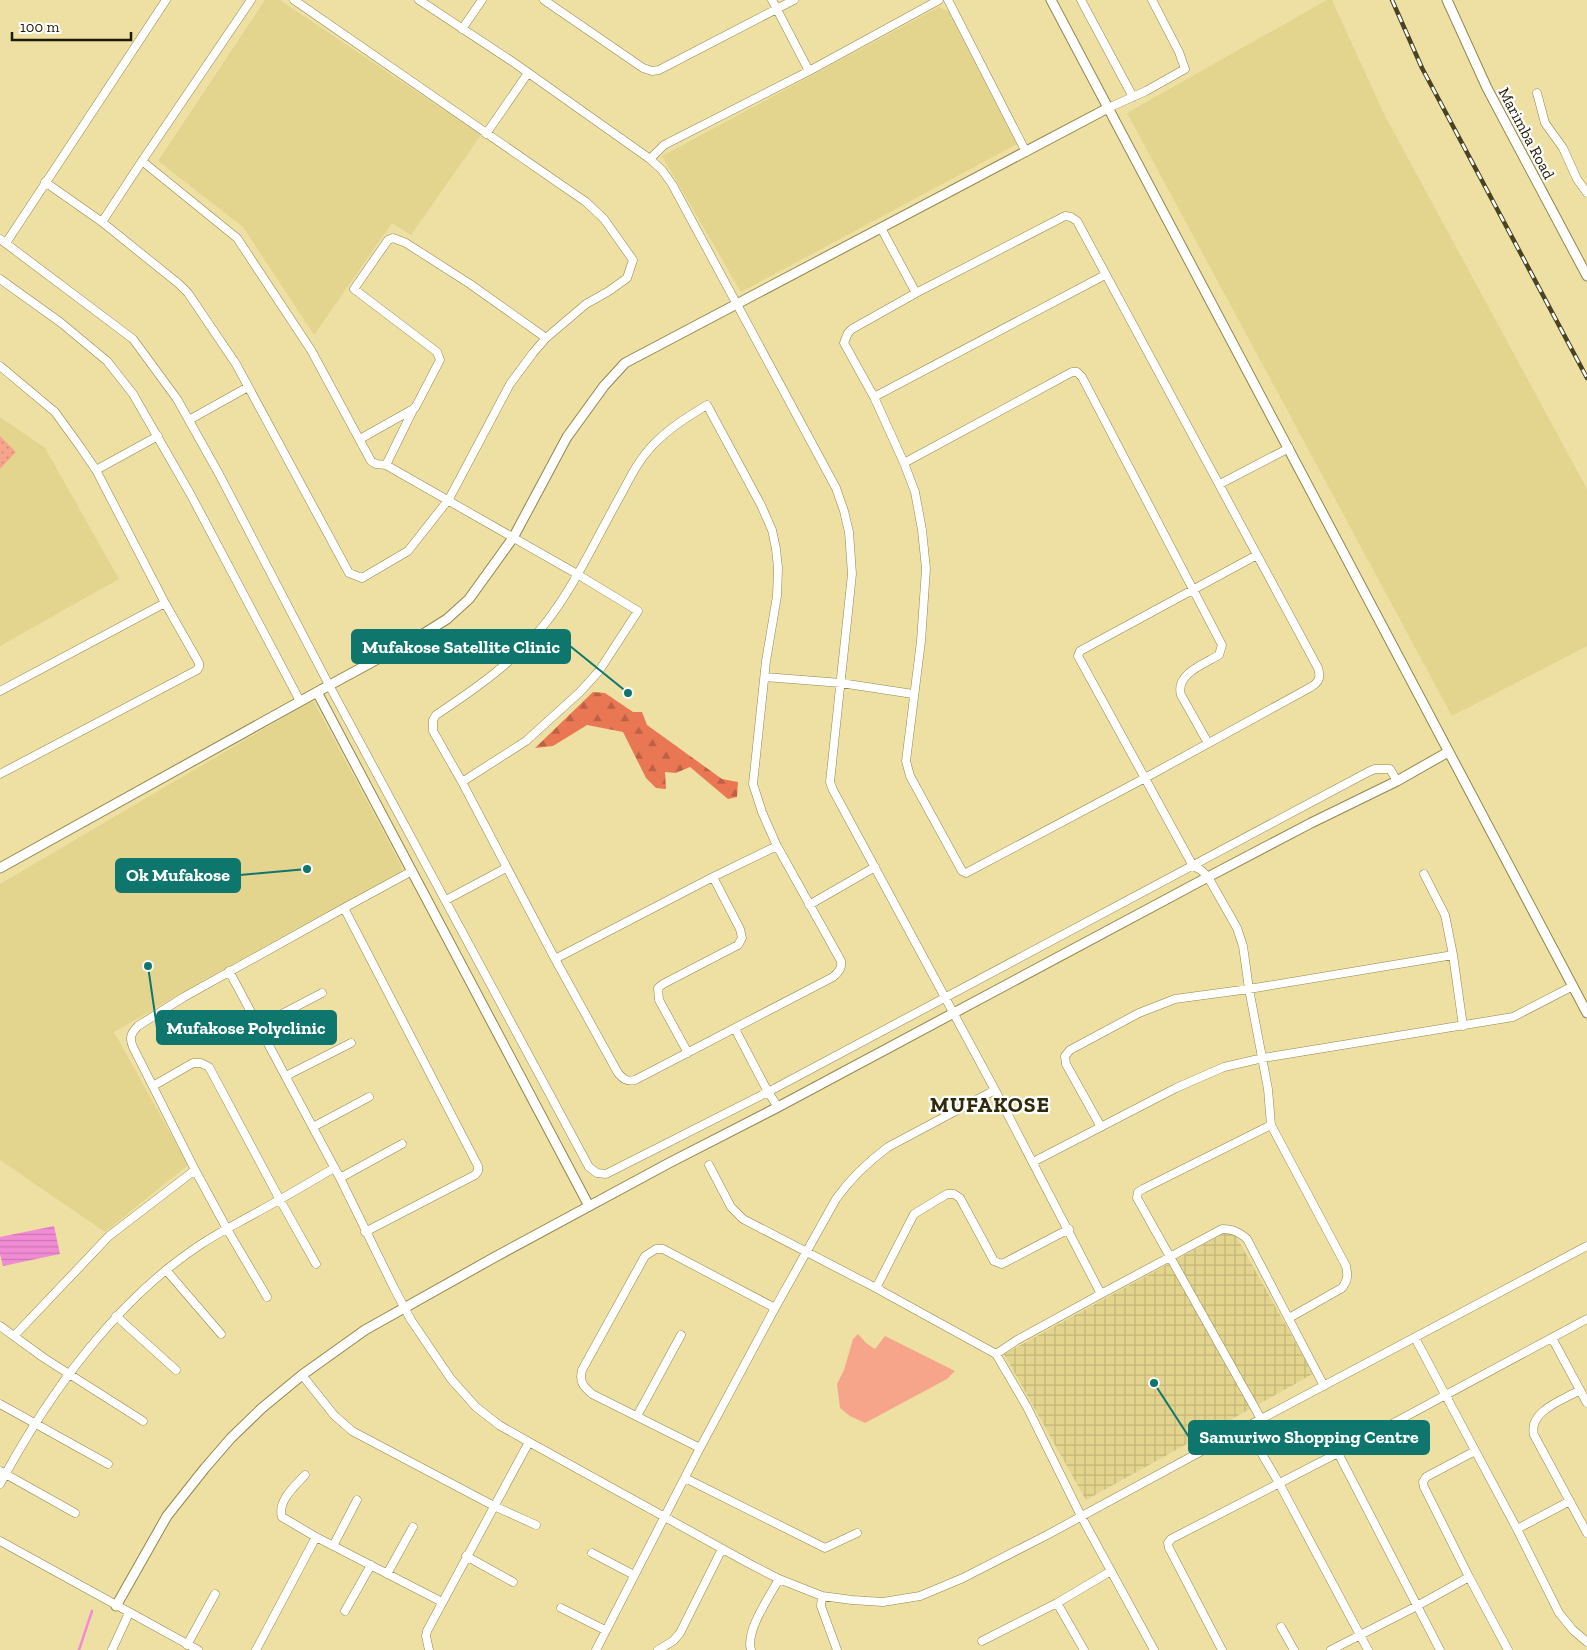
<svg xmlns="http://www.w3.org/2000/svg" width="1587" height="1650" viewBox="0 0 1587 1650" font-family="'Zilla Slab',serif">
<defs>
<pattern id="industrial-grid" width="8" height="8" patternUnits="userSpaceOnUse" patternTransform="scale(1.25)"><rect width="8" height="8" fill="#e3d58e"/><path d="M0 4h8M4 0v8" fill="none" stroke="#c2b679"/></pattern>
<pattern id="forest-firs" width="22" height="20" patternUnits="userSpaceOnUse" patternTransform="scale(1.25)"><rect width="22" height="20" fill="#ea7753"/><path d="M5 1l3.5 6h-7zM16 11l3.5 6h-7z" fill="#bd6143"/></pattern>
<pattern id="park-dots" width="8" height="8" patternUnits="userSpaceOnUse" patternTransform="scale(1.25)"><rect width="8" height="8" fill="#f6a58b"/><path d="M2 2h.1M6 6h.1" fill="none" stroke="#d28d76" stroke-width="1.8" stroke-linecap="round"/></pattern>
<pattern id="water-rules" width="6" height="5" patternUnits="userSpaceOnUse" patternTransform="scale(1.25)"><rect width="6" height="5" fill="#f08bd4"/><path d="M0 2.5h6" fill="none" stroke="#cd77b4"/></pattern>
</defs>
<rect width="100%" height="100%" fill="#ede0a2"/>
<path fill="#e3d58e" d="M265,0H280L481,135L411,235L392,223L314,335L243,227L158,161Z
M1327,0H1332L1384,114L1587,489V646L1452,716L1127,113Z
M939,7L949,12L1019,143L741,292L662,156Z
M0,417L45,448L119,579L0,646Z
M313,700L401,865L402,872L220,971L114,1032L188,1165L105,1232L0,1160V884Z"/>
<path fill="url(#industrial-grid)" d="M1232,1229L1313,1374L1086,1500L1004,1354Z"/>
<path fill="#f6a58b" d="M858,1334L866,1343L875,1349L885,1336L955,1371L947,1379L865,1423L850,1416L840,1408L837,1384L844,1370L853,1339Z"/>
<path fill="url(#forest-firs)" d="M593,692L605,693L633,712H642L647,725L722,779L738,782L737,797L728,799L690,767L676,773L665,772L666,789L656,788L646,778L623,732L587,725L553,746L535,748Z"/>
<path fill="url(#park-dots)" d="M0,436L16,452L0,469Z"/>
<path fill="url(#water-rules)" d="M54,1226L60,1254L3,1266L0,1254V1237Z"/>
<g fill="none" stroke-linecap="round" stroke-linejoin="round">
<path stroke="#f08bd4" stroke-width="2.5" d="M79,1650L92,1611"/>
<g stroke="#93874b" stroke-width="9">
<path id="minor" d="M251,0L142,161L237,238L311,350L371,461L376,464L386,465L577,574L638,611L599,671L580,692L526,741L462,782
M419,0L513,62L650,159L662,170L672,184L836,488L844,511L849,532L852,574L830,782L833,790L995,1090L1101,1294
M544,0L643,68L652,71L659,70L794,0
M772,0L809,71
M948,0L1026,152
M1081,0L1133,97
M462,29L482,0
M1537,93L1545,123L1563,148L1577,179L1587,193
M1108,108L1146,91L1185,69L1179,52L1152,0
M486,134L528,73
M650,159L664,145L809,71L939,0
M45,182L102,222L179,284L188,293L236,364L349,573L362,578L408,551L449,499L510,384L533,353L546,338L586,304L609,291L627,278L633,260L604,219L586,202L294,0
M1065,216L1071,217L1077,221L1318,668C1321,678 1319,682 1311,687L1145,778L966,873L962,871L910,776L906,761L921,641L926,569L922,530L915,492L904,463L874,397L844,343L848,333L852,329L916,293Z
M102,222L142,161
M881,228L916,293
M0,239L133,339L177,399L219,474L329,685L589,1167L597,1173L606,1174L768,1092L1368,772L1375,769H1390L1397,781
M6,243L166,0
M0,279L60,322L107,361L133,394L192,497L300,701
M0,366L55,412L81,448L96,470L165,603L199,663V667L197,670L0,774
M874,397L1105,275
M707,405L761,505L772,530L776,549L778,568L777,596L766,661L753,784L762,812L777,846L841,961C842,968 839,972 833,977L635,1080C627,1082 623,1079 618,1073L555,959L462,782L433,731V720L436,715C475,689 514,662 544,625C573,589 595,541 618,500C628,482 637,462 652,446C668,429 687,417 707,405Z
M189,420L248,387
M360,439L415,408L440,360L437,352L354,289L388,240L393,238L406,243L470,284L546,338
M904,463L1072,372H1077L1082,377L1222,645L1219,655C1204,664 1175,674 1181,695L1208,743
M386,465L414,408
M96,470L158,436
M1220,484L1289,448
M1257,555L1080,651L1078,656L1193,866L1201,870L1208,877L1237,928L1243,946L1249,989L1268,1089L1271,1125L1346,1266C1348,1275 1348,1280 1342,1288L1289,1318
M765,677L841,683L913,694
M0,691L165,603
M1424,874L1445,915L1453,955L1463,1026
M446,900L506,868
M809,905L875,867
M555,959L713,877
M229,971L340,1178L394,1288L411,1320L451,1379L476,1407L499,1425L529,1442L748,1563L779,1579L822,1596L852,1600L883,1602L920,1596L963,1578L1047,1535L1246,1427L1587,1246
M259,1026L322,993
M735,1029L768,1092L778,1107
M688,1053L659,1000L658,988L663,984L738,945L742,938L740,929L713,877L777,846
M286,1076L351,1043
M153,1086L193,1063H201L209,1067L280,1200L316,1264
M313,1127L369,1097
M1101,1127L1066,1064L1065,1056L1070,1050L1139,1013L1175,999L1249,989L1453,955
M1033,1162L1176,1088L1224,1067L1263,1058L1513,1017L1573,986
M709,1165L731,1207L743,1219L876,1288L996,1354L1027,1407L1081,1516L1154,1650
M340,1178L402,1144
M365,1232L475,1175L478,1171V1166L344,908L412,871
M166,1270L221,1334
M876,1288L914,1214L947,1194H954L960,1198L994,1261L1002,1264L1069,1229
M267,1297L227,1229L195,1170L133,1047C129,1038 131,1033 138,1026L184,997L344,908
M116,1316L176,1370
M0,1326L44,1358L143,1421
M14,1336L109,1236L195,1170
M1415,1338L1517,1529L1559,1613L1573,1630L1587,1642
M1552,1338L1587,1403
M996,1354L1017,1340L1101,1294L1222,1229C1233,1229 1239,1232 1247,1239L1324,1386
M302,1375L334,1415L352,1431L494,1506L536,1525
M1580,1390C1563,1400 1528,1411 1534,1435L1587,1533
M0,1404L108,1464
M637,1416L681,1335
M1261,1419L1137,1198L1138,1192L1143,1189L1271,1125
M1246,1427L1279,1483L1368,1650
M700,1448L592,1394C583,1386 579,1382 582,1370L645,1256L656,1249H663L775,1308
M1475,1451L1426,1477L1423,1482L1424,1487L1469,1577L1508,1650
M1338,1453L1440,1650
M0,1471L75,1513
M305,1475C295,1486 277,1501 282,1517L316,1537L442,1602
M685,1478L825,1548L857,1533
M0,1484C48,1395 116,1299 203,1243C218,1233 236,1224 252,1215C280,1200 307,1184 334,1168
M1517,1529L1570,1501
M0,1541L198,1650
M333,1546L357,1500
M592,1553L634,1575
M466,1556L513,1582
M387,1574L413,1527
M822,1596L821,1606L837,1650
M1057,1603L1084,1650
M561,1608L605,1630
M345,1611L371,1565
M1281,1627L1294,1650
M982,1641L1057,1603L1111,1571
M187,1645L215,1594
M112,1650L129,1613
M256,1650L316,1537
M429,1650L426,1636L427,1631L529,1442
M596,1650L700,1448L775,1308L836,1199C850,1179 868,1162 888,1147L995,1090
M658,1650L673,1641L680,1633L722,1549
M751,1650C745,1631 770,1596 779,1579
M1222,1650L1169,1548L1168,1543L1171,1539L1338,1453L1587,1319
M1331,1650L1417,1606L1469,1577"/>
</g>
<g stroke="#93874b" stroke-width="11">
<path id="tertiary" d="M1051,0L1587,1013
M1447,0L1487,88L1587,276
M0,868L317,692
M589,1206L317,692L420,636L447,619L469,599L513,538L567,437L604,386L625,363L1108,108
M116,1606L167,1516L205,1468L231,1438L262,1408L302,1375L365,1330L495,1257L669,1163L778,1107L1208,877L1311,823L1397,781L1448,752"/>
</g>
<use href="#minor" stroke="#fff" stroke-width="8"/>
<use href="#tertiary" stroke="#fff" stroke-width="9"/>
<g stroke="#4a4323" stroke-width="4.5">
<path id="rail" d="M1392,0L1422,68L1587,378"/>
</g>
<use href="#rail" stroke="#fff" stroke-width="2.5" stroke-dasharray="8" stroke-linecap="butt"/>
</g>
<g text-anchor="middle" stroke-width="4.5" stroke-linejoin="round" paint-order="stroke">
<g font-size="16" fill="#1f1a02" stroke="#fff">
<text transform="translate(1527 133) rotate(62)" y="6">Marimba Road</text>
</g>
<g font-size="21" font-weight="bold" letter-spacing="1" fill="#302a0a" stroke="#fff">
<text x="990" y="1112">MUFAKOSE</text>
</g>
</g>
<path fill="none" stroke="#0f766e" stroke-width="2" d="M628 693L570 646M307 869L240 875M148 966L157 1028M1154 1383L1189 1437"/>
<g fill="#0f766e" stroke="#fff" stroke-width="2">
<circle cx="628" cy="693" r="5"/>
<circle cx="307" cy="869" r="5"/>
<circle cx="148" cy="966" r="5"/>
<circle cx="1154" cy="1383" r="5"/>
</g>
<g fill="#0f766e" stroke="#0f766e" stroke-width="2">
<rect x="352" y="630" width="218" height="33" rx="5"/>
<rect x="116" y="859" width="124" height="33" rx="5"/>
<rect x="157" y="1011" width="179" height="33" rx="5"/>
<rect x="1189" y="1421" width="240" height="33" rx="5"/>
</g>
<g font-size="18" text-anchor="middle" font-weight="bold" fill="#fff">
<text x="461" y="653">Mufakose Satellite Clinic</text>
<text x="178" y="881">Ok Mufakose</text>
<text x="246" y="1034">Mufakose Polyclinic</text>
<text x="1309" y="1443">Samuriwo Shopping Centre</text>
</g>
<path d="M12 32v8h119v-8" fill="none" stroke="#1f1a02" stroke-width="2.5"/>
<text x="20" y="32" font-size="15" fill="#1f1a02" stroke="#ffffff" stroke-width="4" paint-order="stroke">100 m</text>
</svg>
